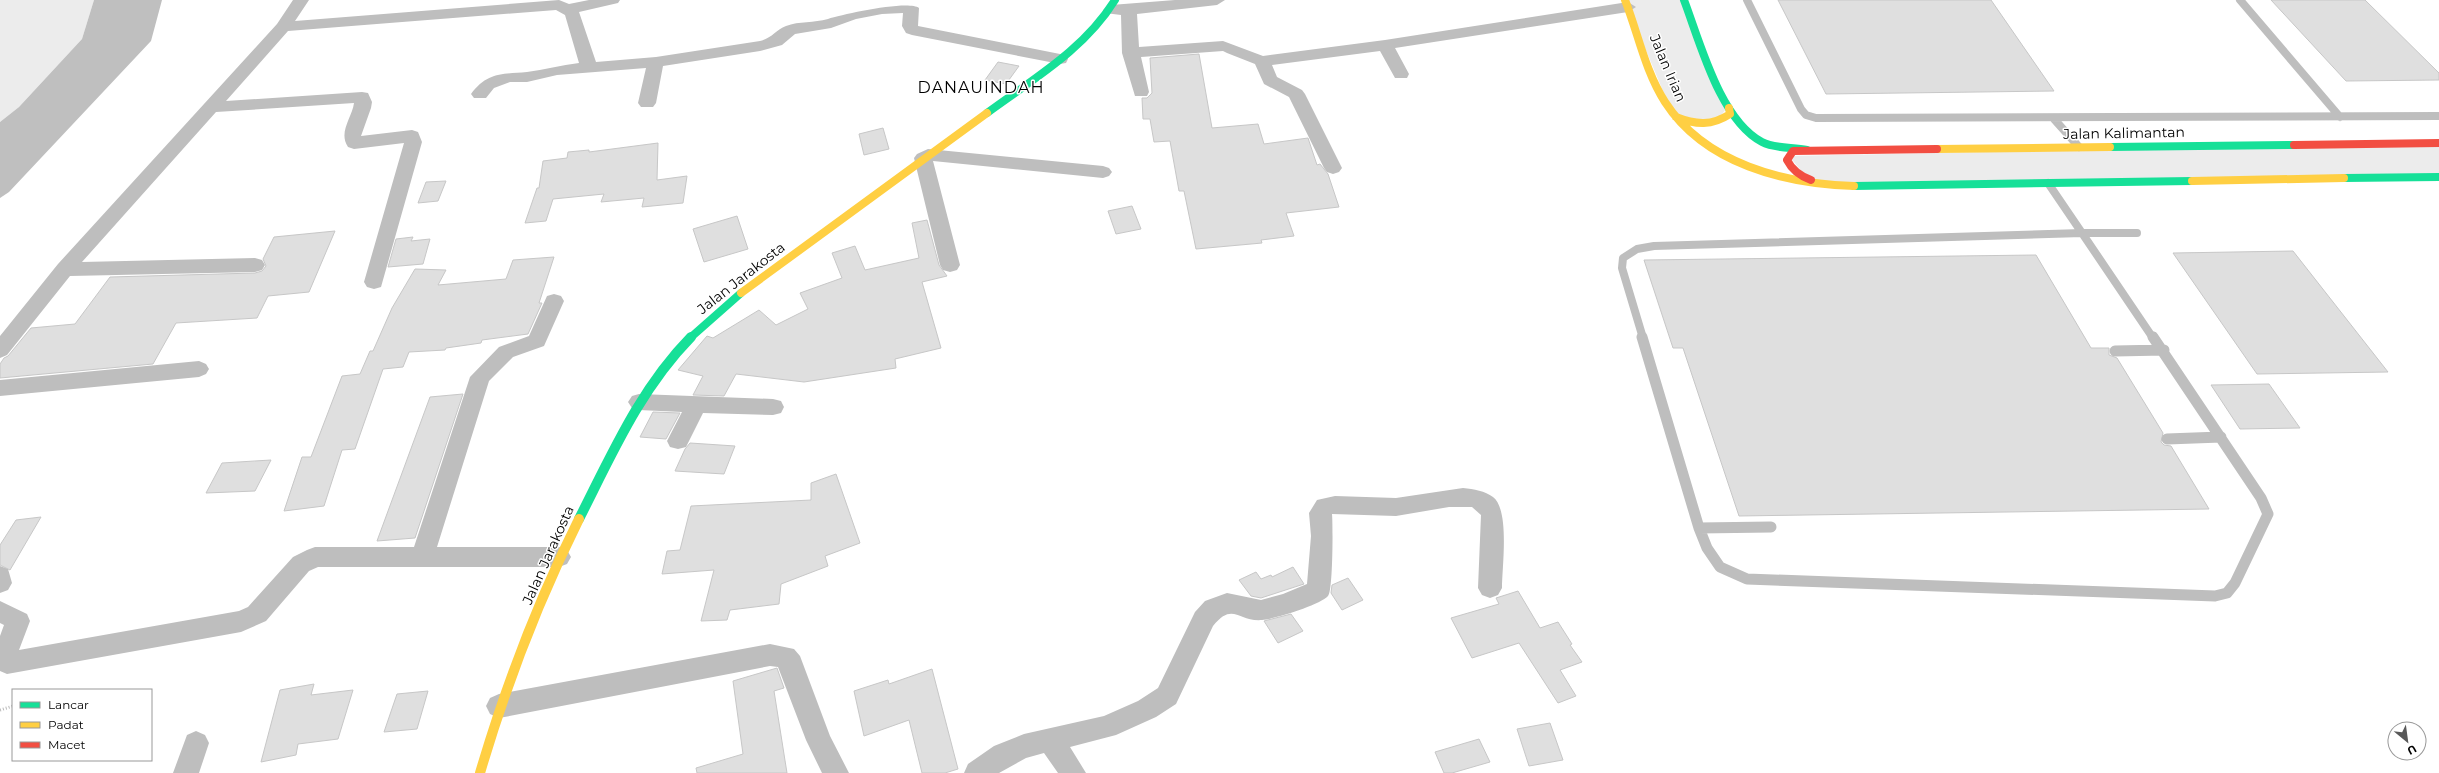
<svg xmlns="http://www.w3.org/2000/svg" width="2439" height="773" viewBox="0 0 2439 773" font-family="Montserrat,sans-serif">
<rect width="100%" height="100%" fill="#fff"/>
<path fill="#ececec" d="M0,0H94L82,39L19,107L0,122Z
M1625,0H1684L1728,106L1716,123L1673,115Z
M2439,143V177L1831,186L1808,179L1789,156Z"/>
<path fill="#bfbfbf" d="M94,0H162L151,41L9,192L0,198V122L19,107L82,39Z"/>
<path fill="#dfdfdf" stroke="#c7c7c7" d="M1778,0H1991L2054,91L1826,94Z
M2271,0H2365L2439,73V80L2346,81Z
M1199,54L1212,128L1258,124L1264,144L1308,138L1317,165L1320,164L1328,174L1339,207L1286,213L1294,236L1261,240L1262,243L1196,249L1184,191H1179L1170,141L1154,142L1150,119H1143L1142,98H1147L1152,93L1150,58Z
M998,62L1019,66L1006,84L985,80Z
M883,128L889,149L864,155L859,134Z
M658,143L657,180L687,176L683,203L642,207L644,198L601,202L604,194L553,199L546,221L525,223L537,188H539L543,161L567,158L568,152L589,150V152Z
M446,181L438,201L418,203L426,182Z
M1132,206L1141,229L1116,234L1108,211Z
M737,216L748,249L704,262L693,229Z
M927,220L939,265L947,276L922,282L941,348L895,359L896,368L804,382L736,374L724,396L693,395L703,376L678,370L707,336L713,338L759,310L776,325L808,309L800,293L842,278L832,253L855,246L865,270L919,258L912,223Z
M335,231L309,292L268,296L257,318L176,323L153,364L0,378V364L4,358L8,356L31,328L75,324L110,277L255,273L262,271L266,266L263,259L274,237Z
M413,237L411,241L430,239L423,264L388,267L396,239Z
M2293,251L2388,372L2257,374L2173,253Z
M2036,255L2091,348H2109V355L2117,358L2163,433L2161,442L2164,445L2171,446L2209,509L1739,516L1683,348H1673L1644,260Z
M554,257L539,303H542L528,334L482,340L481,343L446,348L445,350L409,352L403,367L383,369L355,449L342,450L324,506L284,511L302,457H311L342,376L360,374L370,351H373L392,308L415,269L446,270L438,285L506,279L513,260Z
M2269,384L2300,428L2240,429L2211,385Z
M463,394L415,538L377,541L430,397Z
M653,412L680,413L666,439L640,437Z
M690,443L735,446L724,474L675,471L685,449Z
M271,460L255,491L206,493L222,463Z
M836,474L860,543L825,556L828,566L781,584L779,604L730,610L727,620L701,621L714,570L662,574L667,551L680,550L691,506L811,500V483Z
M41,517L10,570L0,565V545L16,520Z
M1293,567L1304,584L1261,598L1251,596L1239,580L1256,572L1261,579L1271,575L1272,577Z
M1348,578L1363,600L1342,610L1331,593L1332,585Z
M1518,591L1540,628L1558,622L1572,644L1570,645L1582,662L1560,670L1576,696L1558,703L1519,643L1472,658L1451,618L1499,604L1496,598Z
M1291,614L1303,631L1278,643L1264,621Z
M777,668L784,688L774,691L787,773H697L696,768L743,754L733,681Z
M932,669L958,769L945,773H922L909,720L864,736L854,691L888,680L889,684Z
M314,684L311,695L353,690L338,739L298,744L296,755L261,762L280,690Z
M428,691L417,729L384,732L397,694Z
M1550,723L1563,760L1529,766L1517,729Z
M1479,739L1490,762L1452,773H1444L1435,752Z"/>
<g fill="none" stroke-linecap="round" stroke-linejoin="round">
<path stroke="#b9b9b9" stroke-width="3" stroke-dasharray="1 2" stroke-linecap="butt" d="M0,710L13,706"/>
<path stroke="#bebebe" stroke-width="8" d="M1747,0L1801,109L1806,115L1816,118L2439,116
M2240,0L2340,117
M2054,119L2079,147
M2048,183L2082,233
M2082,233L2153,338
M2082,233H2137
M1643,338L1622,268L1623,258L1637,249L1654,246L2082,233"/>
<path stroke="#bebebe" stroke-width="11" d="M1642,337L1699,528L1707,548L1720,567L1747,579L2215,596L2227,593L2235,583L2268,514L2261,498L2153,337
M2115,351L2164,350
M2167,439L2221,437
M1699,528L1771,527"/>
<path fill="#bebebe" fill-rule="evenodd" d="M293,0H309L295,21L559,0L569,4L589,0H620L618,3L579,12L596,62L656,57L760,41C772,38 776,30 786,26C799,21 814,23 828,19C844,14 908,0 919,8L918,26L1060,54L1066,55L1068,59L1066,63L1060,64L912,35L906,33L902,26L903,13L882,14L856,19L831,28L795,34L782,45L760,51L663,66L656,103L653,107H641L638,103L646,68L557,75L527,82H510L494,88L486,98H474L471,94C487,72 503,74 527,72C544,70 561,65 579,63L565,15L556,10L288,31L226,101L362,92L368,93L372,102L371,108L361,136L412,130L418,132L422,142L381,287L374,289L367,287L364,282L404,143L354,149L348,147C338,132 352,118 354,103L216,112L82,262L255,258L262,260L265,265L262,270L255,272L70,276L7,355L0,358V336L58,264L277,24Z
M1175,0H1225L1217,5L1137,14L1139,47L1223,41L1263,56L1385,40L1628,2L1636,7L1628,12L1395,48L1409,74L1407,78H1395L1380,51L1272,65L1277,77L1302,90L1305,94L1342,168L1339,172L1333,174L1327,172L1324,168L1289,97L1264,84L1255,64L1227,53L1223,51L1141,57L1149,92L1147,96H1135L1122,53L1121,15L1105,13L1103,10L1111,5Z
M928,149L1103,166L1109,168L1112,172L1109,176L1103,178L933,161L960,265L957,270L950,272L943,270L940,265L914,158L917,154Z
M554,294L561,296L564,301L544,346L513,357L489,381L437,547H559L567,550L571,557L567,564L559,567H318L309,571L266,621L241,632L7,674L0,671V636L4,625L0,623V601L27,614L30,621L19,650L239,611L248,607L293,557L307,550L315,547H414L470,377L499,347L529,336L547,296Z
M199,361L206,364L209,369L206,374L199,377L0,396V380Z
M639,394L773,399L781,401L784,407L781,413L773,415L703,413L686,447L678,449L670,447L667,441L682,412L639,410L632,408L628,402L632,396Z
M1463,488C1474,489 1485,491 1493,497C1510,510 1502,567 1502,588L1498,595L1490,598L1482,595L1478,588L1481,515L1472,507H1449L1396,516L1332,514C1333,524 1333,592 1328,596C1320,605 1274,619 1262,620C1238,622 1233,601 1213,626L1176,704L1156,717L1116,735L1070,747L1086,773H1058L1044,753L1026,758L999,773H964L968,764L994,746L1024,734L1104,716L1138,701L1158,688L1195,612L1205,601L1227,593L1261,600L1283,594L1307,584L1311,536L1309,513L1317,500L1335,496L1396,498Z
M0,566L8,569L12,583L8,590L0,593Z
M770,644L794,649L800,656L830,736L849,773H822L806,740L778,667L770,666L499,718L490,714L486,706L490,698L499,694Z
M196,731L205,735L209,743L199,773H173L187,735Z"/>
<path stroke="#16e098" stroke-width="8" d="M1684,0C1700,42 1720,120 1762,142C1775,149 1793,147 1807,150
M987,113C1033,79 1084,50 1115,0
M2110,147L2294,145
M2344,178L2439,177
M1854,186L2192,181
M690,338L741,293"/>
<path stroke="#16e098" stroke-width="10" d="M579,519C612,454 640,389 691,337"/>
<path stroke="#ffcf43" stroke-width="8" d="M1625,0C1638,33 1645,71 1665,102C1705,164 1785,184 1854,186
M1676,117C1696,125 1712,126 1730,114L1729,108
M1937,149L2110,147
M2192,181L2344,178
M741,293L987,113"/>
<path stroke="#ffcf43" stroke-width="10" d="M480,773C506,685 538,601 579,519"/>
<path stroke="#f24e42" stroke-width="8" d="M2294,145L2439,143
M1811,180C1800,176 1792,170 1787,160L1793,151L1937,149"/>
</g>
<g text-anchor="middle" stroke-width="3" stroke-linejoin="round" paint-order="stroke">
<g font-size="14" fill="#000" stroke="#fff">
<text transform="translate(1668 68) rotate(67)" y="5">Jalan Irian</text>
<text transform="translate(2124 133) rotate(-1)" y="5">Jalan Kalimantan</text>
<text transform="translate(741 278) rotate(-38)" y="5">Jalan Jarakosta</text>
<text transform="translate(548 555) rotate(-66)" y="5">Jalan Jarakosta</text>
</g>
<g font-size="16" letter-spacing="1" fill="#000" stroke="#fff">
<text x="981" y="93">DANAUINDAH</text>
</g>
</g>
<rect x="12" y="689" width="140" height="72" fill="#ffffff" stroke="#999999"/>
<rect x="20" y="702" width="20" height="6" fill="#16e098" stroke="#999999"/>
<text x="48" y="709" font-size="12" fill="#000000">Lancar</text>
<rect x="20" y="722" width="20" height="6" fill="#ffcf43" stroke="#999999"/>
<text x="48" y="729" font-size="12" fill="#000000">Padat</text>
<rect x="20" y="742" width="20" height="6" fill="#f24e42" stroke="#999999"/>
<text x="48" y="749" font-size="12" fill="#000000">Macet</text>
<g transform="translate(2407 741) rotate(151)"><circle r="19" fill="#ffffff" stroke="#999999"/>
<path d="M0-3L7 15L0 10L-7 15Z" fill="#595959"/>
<text y="-6" font-size="11" font-weight="bold" text-anchor="middle" fill="#000000">U</text>
</g>
</svg>
